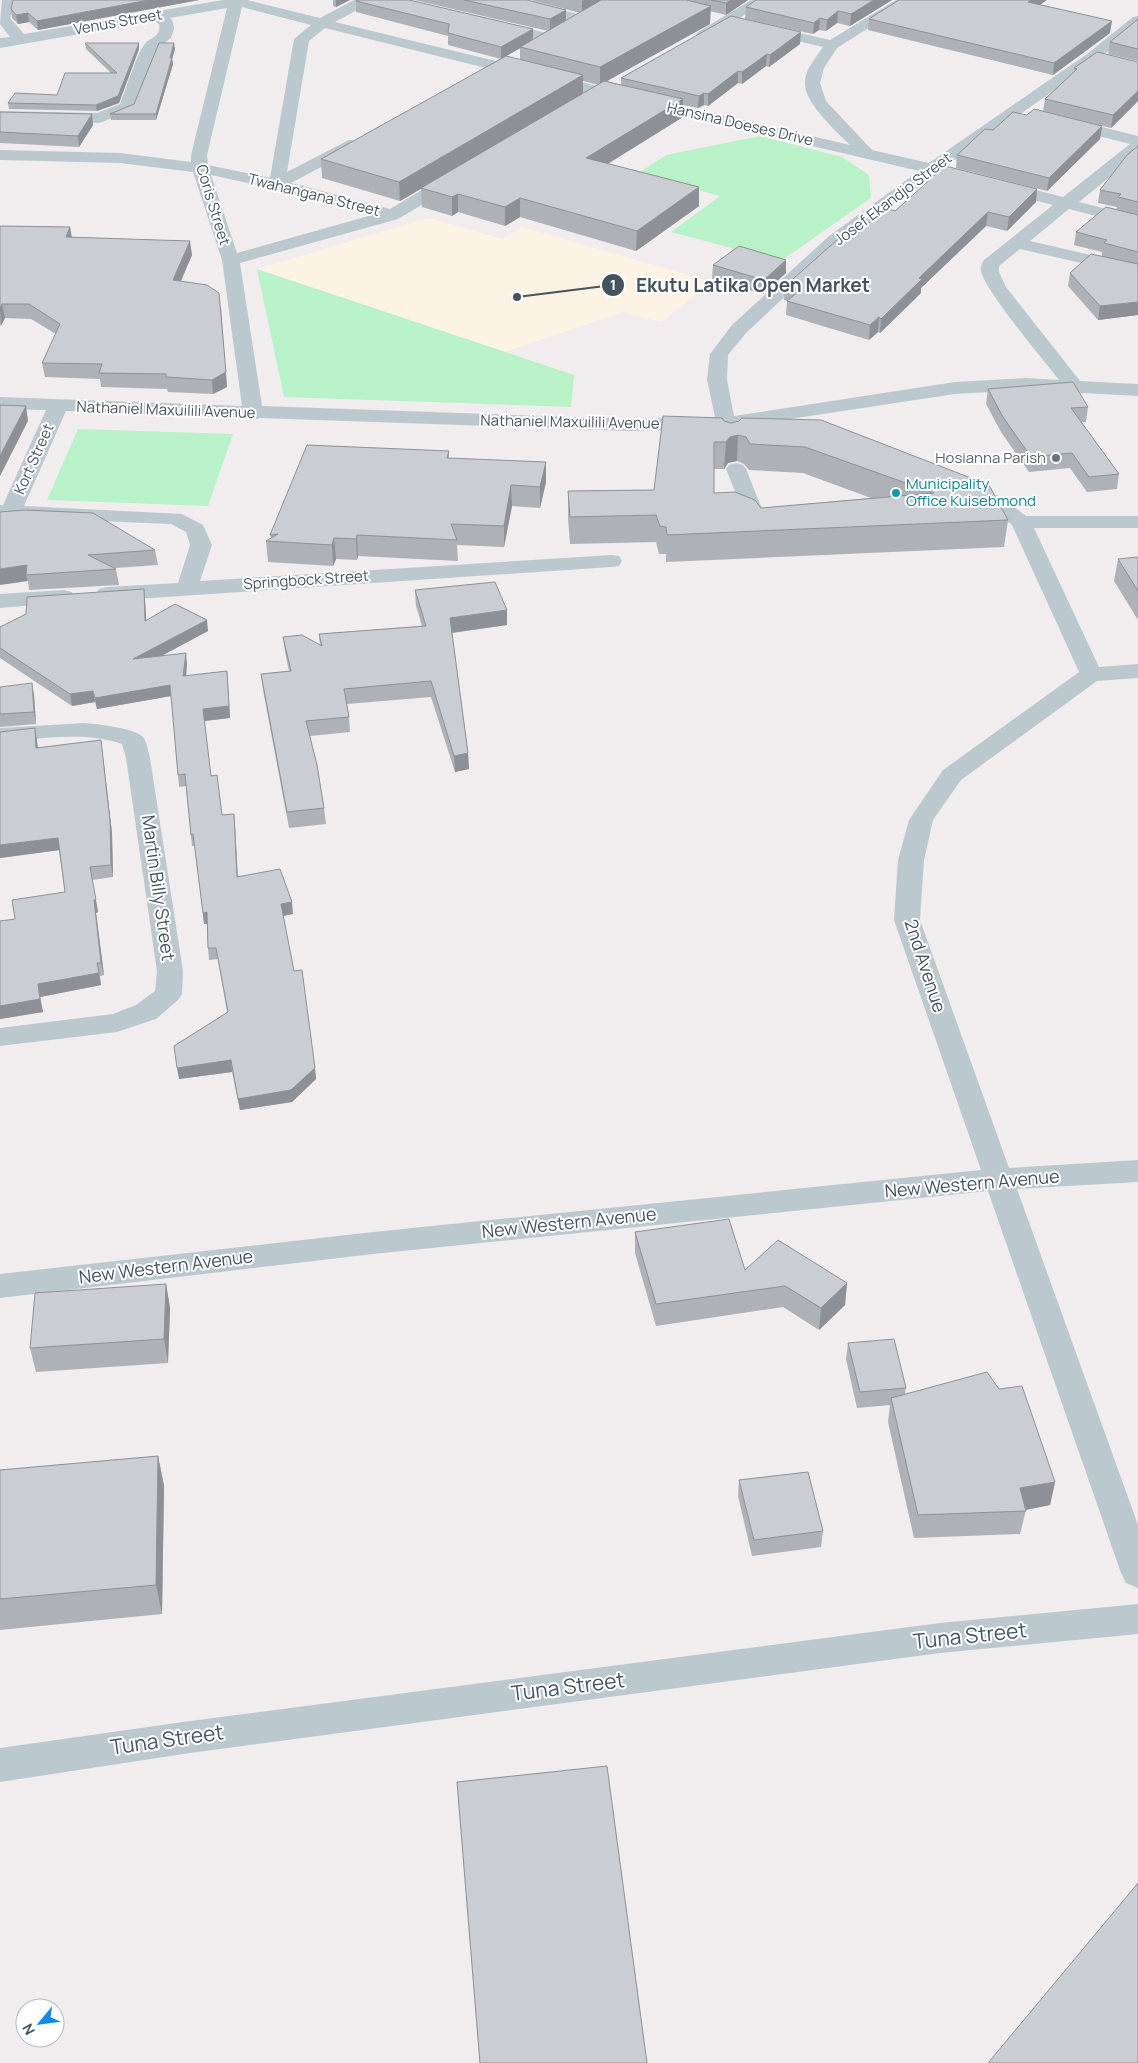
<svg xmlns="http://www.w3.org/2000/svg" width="1138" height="2063" viewBox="0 0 1138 2063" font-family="Manrope,sans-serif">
<rect width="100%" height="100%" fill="#f1edee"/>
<path fill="#fdf3e5" d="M429,218L502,239L522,227L712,282L661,322L623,312L504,352L257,269Z"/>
<path fill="#b9f1c8" d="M760,136L842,157L869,175L871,198L781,261L671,232L720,196L680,185L602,197L666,155Z
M257,269L574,375L571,407L284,397Z
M78,429L233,434L208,506L47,500Z"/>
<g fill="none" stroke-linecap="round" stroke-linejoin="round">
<path fill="#bbc8ce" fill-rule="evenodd" d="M2,0H16L10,18L24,34L223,0H247L320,18L354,0H372L370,3L335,22L602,87L850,145C836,131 803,102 805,82C805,69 816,58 823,47L760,32L758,29L760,26L765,25L830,40L896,0H913L837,48L824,68L820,83L826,101L872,150L929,163L1087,54L1133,17L1138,16V27L1097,60L945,167L1063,197L1130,144L1060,126L1058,123L1060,120L1066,118L1138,136V154L1079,202L1138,217V227L1069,209L1030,241L1138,266V276L1020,249L999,266V272L1006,287L1080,381L1138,384V396L1026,390L955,394L737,427L740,441L737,445L730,447L723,445L718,429L628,431L260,418L253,420L246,418L66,411L24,506L182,514L203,525L212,545L200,581L611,555L619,556L622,561L619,566L611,567L107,601L99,599L96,594L99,589L107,587L178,583L190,545L186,532L171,524L0,517V505H3L46,410L0,409V397L242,406L222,260L193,172L120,163L0,160V150L120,153L191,162V155L227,8L170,18L173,22L174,29L171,38L158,48L133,110L99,123L0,121V111L97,113L120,104C126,89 136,56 144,45C151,36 161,38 159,24L154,21L0,48V38L10,37L0,24ZM242,7L311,25L294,39L270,178L208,165L207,155ZM325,28L602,97L919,171L829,236L732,325L710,354L707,380L715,417L628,419L262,406L240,263L398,219L459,183L461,179L459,175H447L390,209L291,183L361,146L363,143L361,140H349L287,172L309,41ZM211,175L275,189L372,215L237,253ZM935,175L1053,205L984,260C981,264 980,267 981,271C985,291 1044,360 1059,380L1026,378L955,382L734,416L727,380L728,355L746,333L841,244Z
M499,0H523L589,17L591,20L589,23L584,24L501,3Z
M751,0H768L708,38H698L696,35L698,32Z
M496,21L555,35L557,38L555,41L550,42L491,28L489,25L491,22Z
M736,463L743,465L746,469L764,514L761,518L754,520L747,518L744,514L726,469L729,465Z
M967,484L1001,497L1026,516H1138V528H1034L1099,667L1138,664V678L1097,681L961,780L933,820L924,860L920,920L1009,1168L1138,1160V1182L1017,1189L1138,1525V1588L1126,1583L1121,1573L988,1191L373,1254L0,1298V1274L373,1232L981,1170L894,920L898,860L909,820L943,770L1079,672L1012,525L987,505L960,494L957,490L960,486Z
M64,590L72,592L75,597L72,602L0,608V594Z
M84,723C97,724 133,728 142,736C147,740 148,752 150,758L183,971L182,994L178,1000L156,1019L117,1032L0,1046V1028L113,1014L136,1005L155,991L157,971L126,758L122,744C83,731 40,739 0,742V728Z
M1138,1604V1634L940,1653L190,1753L0,1782V1748L190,1721L940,1623Z"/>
</g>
<path fill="#aeb1b5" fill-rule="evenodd" d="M199,0L38,30L29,22L18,24L12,18L11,9Z
M333,0H350L336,7L333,6Z
M414,0H527L566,10V21L580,13L531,0H748L726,15L710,11V24L606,81L621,85V78L800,44L769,67L766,66L742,84L738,83L708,106L704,105L698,108L683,105V117L608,164L699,187V206L636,251L520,217L505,226L458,212L452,216L422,207L421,189L400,201L322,178L321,159L520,60V48L501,59L448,45V36L356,12V1L533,40L548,31ZM583,81L598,85L583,94Z
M756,0H892L850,26L837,23L826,31L819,30L813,34L745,19L746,7Z
M1040,5L1110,33L1053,75L868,30L869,19Z
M1138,19V61L1108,54L1110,42Z
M85,43H139V49L119,103L97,111L9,109L8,103L57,95L111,73L86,49Z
M175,49L172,59L173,64L156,120H111L110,114L134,104Z
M1138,62V101L1111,128L1043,111L1045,99L1074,72V68Z
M0,112L92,114L93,125L79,147L0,143Z
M1027,115L1102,126L1100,139L1047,191L956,168L957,155L993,130Z
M1138,146V315L1098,320L1068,286L1070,273L1102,256V252L1074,245L1076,232L1116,210L1117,207L1098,203L1100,190Z
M1037,189L1036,202L1007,231L986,226L921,288V293L880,333L878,332L869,340L786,315L787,301L784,300L785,286L856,235L895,211Z
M0,226L70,227L72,237L192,255L181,281L221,307L227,387L213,394L168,392L167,389L101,387L100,379L45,377L42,363L56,334L31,319L5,318L0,326Z
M786,260V273L763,294L712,279L713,265Z
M988,389L1088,407L1086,422H1081L1119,474L1117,489L1087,492L1070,468L1029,472L1001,432L986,404Z
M724,421L731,423L739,421L1008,520L1004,547L666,562V554H659L656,542L570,544L568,518V491L654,490ZM737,461L744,464L749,470L803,473L871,498L761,508L714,493V469H724L728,463Z
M449,451V458L546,482L540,508L512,506L504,547L457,545L458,561L358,556L357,560L336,559L333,566L268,562L266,541L271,538L270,535Z
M0,512L155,550L158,565L115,568L116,569L119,585L29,590L28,581Z
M1138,557V620L1114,581L1118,559Z
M144,589L145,600L146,621L208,631L163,655L187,664L186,676L227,671L230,718L204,721L211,776L222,815L234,814L235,826L238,876L293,914L283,916L294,971L315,1068L316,1079L292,1102L240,1110L232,1072L179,1079L227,1012L218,959L209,960L208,948L207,924H204L195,846H192L186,786L179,787L171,696L97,709L95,702L72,706L0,658V627Z
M415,590L507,625L452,633L468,753L469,769L455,772L431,697L347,704L349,717L350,732L310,736L324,808L326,824L289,828L263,690L261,674L289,671L285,652L283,637L320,645L319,634L422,626L416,606Z
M0,687L34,695L36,724L0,727Z
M35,728L38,748L101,740L112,833L113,877L92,880L98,912L96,913L104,975L100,976L101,985L40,997L43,1012L0,1019V921L15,919L65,892L59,850L0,858V732Z
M635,1232L745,1270L847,1283L845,1305L819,1330L783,1307L656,1326L635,1253Z
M166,1284L170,1308L168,1363L36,1372L30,1348Z
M848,1343L906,1388L905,1394L999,1389L1055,1482L1050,1505L1026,1510L1020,1534L914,1538L888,1422L890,1405L857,1408L846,1359Z
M158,1456L164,1486L162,1614L0,1630V1470Z
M739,1480L823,1531L821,1547L752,1556L738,1496Z
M457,1782L647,2063H480Z"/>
<path fill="#8d9094" d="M149,0H199L38,30L37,21Z
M336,0H350L336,7Z
M584,0H606L582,13V1Z
M731,0H748L726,15V3Z
M874,0H892L850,26L851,14Z
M1031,0H1047L1027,14L1028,2Z
M711,6L710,24L600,85V67Z
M566,10V22L550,31V19Z
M838,11L837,23L826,31L827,20Z
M28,13L29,22L18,24L16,15Z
M820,18L819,30L813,34L814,23Z
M1112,21L1110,33L1053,75L1054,63Z
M533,29V41L501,59V47Z
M801,32L800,44L769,67L770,55Z
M139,43V49L119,103L97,111L96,105Z
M174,43L175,49L172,59L173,64L156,120V114Z
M767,54L766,66L742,84V72Z
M738,71V83L708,106V94Z
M583,75V94L400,201L399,182Z
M1138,91V101L1111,128L1113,115Z
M704,93V105L698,108L699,96Z
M683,99V117L586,177V158Z
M92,114L93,125L79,147L78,136Z
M1102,126L1100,139L1047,191L1049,178Z
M699,187V206L636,251L637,231Z
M1037,189L1036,202L1007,231L1009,217Z
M458,194V212L452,216V197Z
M520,198V217L505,226V207Z
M988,212L986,226L921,288V293L880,333L881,319L919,278Z
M70,227L72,241L66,237Z
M190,241L192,255L175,294L173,280Z
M786,260V273L763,294L764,280Z
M219,293L227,387L213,394L212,380Z
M1138,302V315L1098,320L1100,306Z
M2,304L5,318L1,326L0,308Z
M879,317L878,332L869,340L870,325Z
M26,406L28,421L0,476V456Z
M738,435L737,461L728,463L724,469L726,442L730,437Z
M546,462V482L540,508V487Z
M511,485L512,506L504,547V526Z
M357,535L358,556L357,560L356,539Z
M334,538L336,559L333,566L332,545Z
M27,565L26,575L28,581L0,585V569Z
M144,589L145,600L147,632L145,621Z
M507,610V625L450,633V618Z
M207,620L208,631L135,670L133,659Z
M186,653L187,664L185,687L183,676Z
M227,671L230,718L204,721L203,709Z
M32,683L34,695L36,724L34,712Z
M170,685L171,696L97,709L95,698Z
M93,691L95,702L72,706L70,694Z
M35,728L37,741L39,760L36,748Z
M101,740L112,833L113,877L111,865Z
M468,753L469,769L455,772L454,756Z
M234,814L235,826L238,888L237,877Z
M58,838L60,850L0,858V845Z
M94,900H96L98,912L96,913L104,975L101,963Z
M292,902L293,914L282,916L281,904Z
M207,912L209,923L204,924L203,913Z
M99,973L101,985L40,997L43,1012L0,1019V1006L38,984Z
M231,1060L232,1072L179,1079L177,1068Z
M315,1068L316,1079L292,1102L240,1110L238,1099Z
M847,1283L845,1305L819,1330L821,1308Z
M166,1284L170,1308L168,1363L164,1339Z
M158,1456L164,1486L162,1614L156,1585Z
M1055,1482L1050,1505L1020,1511V1488Z"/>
<path fill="#caced3" stroke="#8d9094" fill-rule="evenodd" d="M13,0H149L37,21L28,13L16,15L11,9Z
M358,0H409L533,29L501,47L448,33L449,24L356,1Z
M464,0H527L566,10L550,19Z
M601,0H686L711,6L600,67L520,47Z
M711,0H731L726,3Z
M756,0H874L851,14L838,11L827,20L820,18L814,23L746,7Z
M899,0H1031L1028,2L1112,21L1054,63L869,19Z
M731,16L801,32L770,55L767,54L742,72L738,71L708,94L704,93L699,96L621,78Z
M1138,19V49L1110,42Z
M85,43H139L118,96L96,105L8,103L15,93L57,95L65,73H117Z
M159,43H174L170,58H172L156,114H110L134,104Z
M1097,52L1138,62V91L1113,115L1045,99L1077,69L1074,68Z
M506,56L583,75L399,182L321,159Z
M604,81L683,99L586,158L699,187L637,231L520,198L505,207L458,194L452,197L421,188Z
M1034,109L1102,126L1049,178L957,155L985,129L993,130L1013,112L1027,115Z
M0,112L92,114L78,136L0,132Z
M1138,146V202L1118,197L1121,194L1100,190L1127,155Z
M945,166L1037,189L1009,217L988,212L919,278L922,279L881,319L879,317L870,325L787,301L800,290L785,286L846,232L856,235L885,208L895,211Z
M1106,207L1138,215V252L1104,243L1107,240L1076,232Z
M0,226L70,227L66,237L190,241L173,280L207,285L219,293L226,372L212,380L166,377V374L99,373L102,364L42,363L60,324L29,304H2L0,308Z
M739,246L786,260L764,280L713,265Z
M1091,254L1138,264V302L1100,306L1070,273Z
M1073,382L1088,407L1071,408L1119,474L1089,477L1072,453L1031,457L1003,417L988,389Z
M0,405L26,406L0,456Z
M663,416L722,418L724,421L731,423L739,421L742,418L821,420L989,485L1008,520L667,535L666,527L660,526L656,515L570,517L568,491L654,490ZM738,435L746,437L750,444L805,447L934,493L761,508L755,500L735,492L714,493V442H726L730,437Z
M307,445L449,451L447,458L546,462L540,487L511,485L504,526L451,524L457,540L357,535L356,539L334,538L332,545L266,541L278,534L270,535Z
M25,510L93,513L155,550L88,555L116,569L26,575L27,565L0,569V512Z
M1138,557V591L1118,559Z
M495,582L507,610L450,618L468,753L454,756L431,681L344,689L349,717L306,721L317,765L324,808L287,812L261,674L291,671L283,637L302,635L322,646L319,634L426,626L415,590Z
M144,589L145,621L175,604L207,620L133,659L186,653L183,676L227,671L229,706L203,709L211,776L217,775L222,815L234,814L237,877L280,869L292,902L281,904L294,971L302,970L315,1068L291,1090L238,1099L231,1060L177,1068L174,1046L228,1012L216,948H208L207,912L203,913L193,834L191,835L185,774L178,775L170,685L95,698L93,691L70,694L0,648V627L26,614L27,597Z
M32,683L34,712L0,714V687Z
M35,728L36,748L101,740L110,821L111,865L90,867L96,900H94L101,963H97L99,973L38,984L40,999L0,1006V921L15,919L12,900L65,892L58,838L0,845V732Z
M729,1219L745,1270L778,1240L847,1283L821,1308L785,1286L656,1304L635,1232Z
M166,1284L164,1339L30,1348L35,1293Z
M894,1339L906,1388L860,1392L848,1343Z
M987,1372L999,1389L1022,1386L1055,1482L1020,1488L1026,1511L918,1515L891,1398Z
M158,1456L156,1585L0,1599V1470Z
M808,1472L823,1531L754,1540L739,1480Z
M607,1766L647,2063H480L457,1782Z
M1138,1883V2063H988Z"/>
<circle fill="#6b7280" stroke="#fff" stroke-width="2" cx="1056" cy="458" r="5"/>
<circle fill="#0f9aa8" stroke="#fff" stroke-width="2" cx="896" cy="493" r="5"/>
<g text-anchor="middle" stroke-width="4" stroke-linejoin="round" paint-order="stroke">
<g font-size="15" fill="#45545c" stroke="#fff">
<text transform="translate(118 22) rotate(-10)" y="5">Venus Street</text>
<text transform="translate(740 124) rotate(13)" y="5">Hansina Doeses Drive</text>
<text transform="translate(314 195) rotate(14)" y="5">Twahangana Street</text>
<text transform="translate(893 199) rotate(-37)" y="5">Josef Ekandjo Street</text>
<text transform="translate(213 205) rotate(73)" y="5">Coris Street</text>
<text transform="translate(166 410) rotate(2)" y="5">Nathaniel Maxuilili Avenue</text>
<text transform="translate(570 422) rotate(1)" y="5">Nathaniel Maxuilili Avenue</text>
<text transform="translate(34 459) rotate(-66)" y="5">Kort Street</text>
<text transform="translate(306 580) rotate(-4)" y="5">Springbock Street</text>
</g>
<g font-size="15" fill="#5b616d" stroke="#fff" text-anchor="end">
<text x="1046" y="463">Hosianna Parish</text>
</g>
<g font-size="15" fill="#0d838f" stroke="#fff" text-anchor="start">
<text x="906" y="489">Municipality<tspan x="906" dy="17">Office Kuisebmond</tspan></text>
</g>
<g font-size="18" fill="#45545c" stroke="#fff">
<text transform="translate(158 888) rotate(82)" y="6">Martin Billy Street</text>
<text transform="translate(925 966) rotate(72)" y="6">2nd Avenue</text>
<text transform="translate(972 1184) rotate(-5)" y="6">New Western Avenue</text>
<text transform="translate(569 1223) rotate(-6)" y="6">New Western Avenue</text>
<text transform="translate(166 1267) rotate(-7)" y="6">New Western Avenue</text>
</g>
<g font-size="21" fill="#45545c" stroke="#fff">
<text transform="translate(970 1636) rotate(-6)" y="7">Tuna Street</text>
<text transform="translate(568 1687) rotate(-7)" y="7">Tuna Street</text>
<text transform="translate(167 1740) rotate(-8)" y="7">Tuna Street</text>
</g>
</g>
<path fill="none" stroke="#45545c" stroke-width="2" d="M517 297L613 285"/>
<g fill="#45545c" stroke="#fff" stroke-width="2">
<circle cx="517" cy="297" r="5"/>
<circle cx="613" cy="285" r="12"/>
</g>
<g font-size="15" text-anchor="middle" font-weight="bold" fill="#fff">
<text x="613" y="290">1</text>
</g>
<g font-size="19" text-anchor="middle" font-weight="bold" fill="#45545c" stroke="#fff" stroke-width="4" stroke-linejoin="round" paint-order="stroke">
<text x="753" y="292">Ekutu Latika Open Market</text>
</g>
<g transform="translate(40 2023) rotate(241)"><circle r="24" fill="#ffffff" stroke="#b5bbbe"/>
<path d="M0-4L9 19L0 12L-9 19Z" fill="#1089e8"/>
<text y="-8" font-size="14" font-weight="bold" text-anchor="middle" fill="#45545c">N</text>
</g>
</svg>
